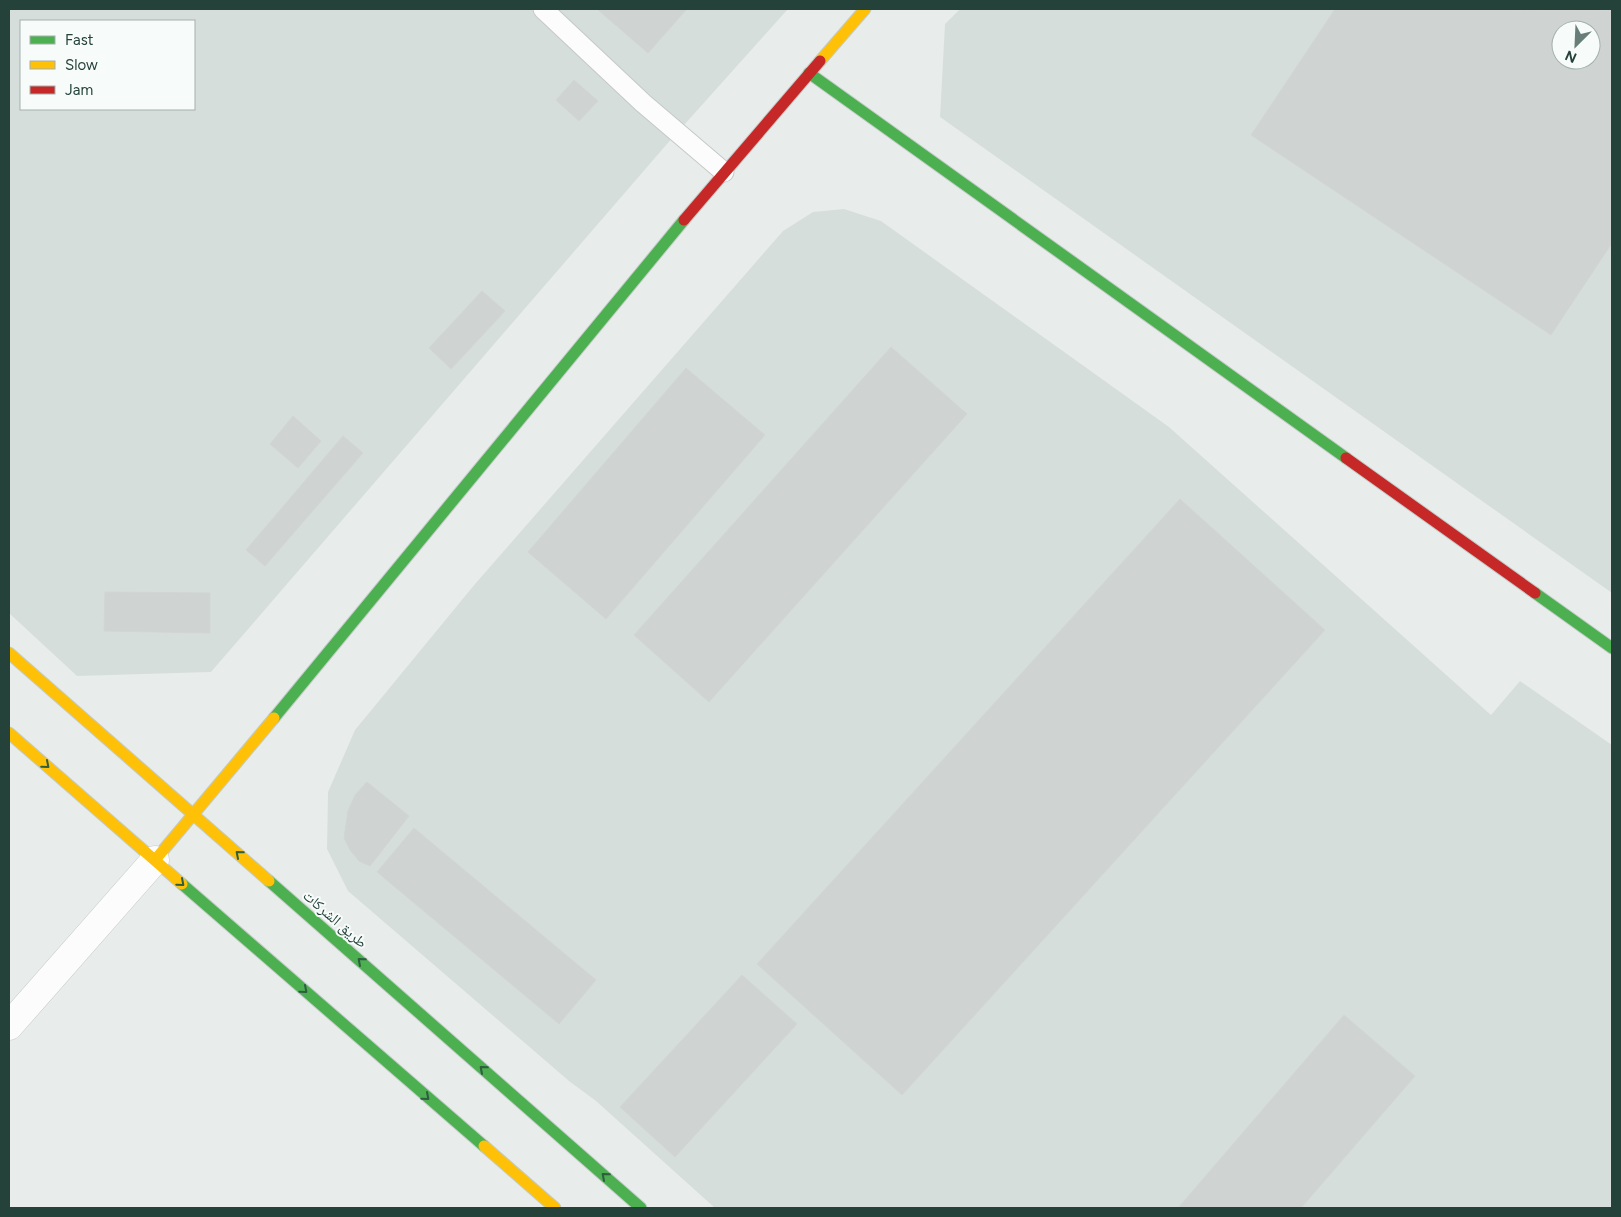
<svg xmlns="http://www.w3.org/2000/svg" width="1621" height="1217" viewBox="0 0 1621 1217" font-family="Figtree,'Noto Naskh Arabic',sans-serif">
<rect width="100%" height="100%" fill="#e8edeb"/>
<path fill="#d6dedb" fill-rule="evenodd" d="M9,9H788L667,144L211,672L77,676L9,613ZM21,21H194V109H21Z
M960,9H1612V593L940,117L945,24ZM1561,30H1591V60H1561Z
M844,209L881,221L1169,427L1491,715L1520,681L1612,745V1208H715L596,1101L569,1081L348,891L327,849L328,792L355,730L475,584L783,231L813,212Z"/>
<path fill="#cfd4d2" stroke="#d1d6d4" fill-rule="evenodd" d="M597,9H685L686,10L648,53Z
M1335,9L1612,10V243L1551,335L1251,135ZM1561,30H1591V60H1561Z
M574,80L598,101L579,121L556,100Z
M482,291L505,311L451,369L429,348Z
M891,347L967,414L709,702L634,635Z
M686,368L765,435L606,619L528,552Z
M293,416L321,441L298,468L270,444Z
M343,436L363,453L265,566L246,550Z
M1180,499L1325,630L902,1095L757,964Z
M105,592L210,593V633L104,631Z
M367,782L409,816L370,866L359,861L350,850L344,838L348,811L355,795Z
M414,828L596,980L559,1024L377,872Z
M742,975L797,1024L675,1157L620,1107Z
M1344,1015L1415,1076L1301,1208H1178Z"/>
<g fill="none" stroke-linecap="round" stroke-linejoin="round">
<g stroke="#c5cac8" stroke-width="21">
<path id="lane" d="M543,9L643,103L724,172"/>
</g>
<g stroke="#c5cac8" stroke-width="29">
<path id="street" d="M9,1026L155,860"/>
</g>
<g stroke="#c3cbc8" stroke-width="13">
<path id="fast" d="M809,73L1346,458
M1535,593L1612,648
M274,718L684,220
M269,881L641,1208
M182,884L484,1146"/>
</g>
<g stroke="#c3cbc8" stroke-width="13">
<path id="slow" d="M820,61L865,9
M9,653L269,881
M9,733L182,884
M155,860L274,718
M484,1146L555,1208"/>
</g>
<g stroke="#c3cbc8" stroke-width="13">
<path id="jam" d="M684,220L820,61
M1346,458L1535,593"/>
</g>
<use href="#lane" stroke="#fcfcfc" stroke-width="19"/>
<use href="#street" stroke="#fcfcfc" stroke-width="28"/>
<use href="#fast" stroke="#4caf50" stroke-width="11"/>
<use href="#slow" stroke="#ffc107" stroke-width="11"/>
<use href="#jam" stroke="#c62828" stroke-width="11"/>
</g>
<defs><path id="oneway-chevron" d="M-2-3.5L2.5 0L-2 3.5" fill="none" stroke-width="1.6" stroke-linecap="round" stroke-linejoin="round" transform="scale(1.25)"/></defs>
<g stroke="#2e5d40">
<use href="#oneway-chevron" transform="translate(46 765) rotate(41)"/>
<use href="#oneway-chevron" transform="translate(239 854) rotate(-139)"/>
<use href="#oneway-chevron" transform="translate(181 883) rotate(41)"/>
<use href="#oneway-chevron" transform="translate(361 961) rotate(-139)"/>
<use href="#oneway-chevron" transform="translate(304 990) rotate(41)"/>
<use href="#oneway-chevron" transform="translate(483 1069) rotate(-139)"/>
<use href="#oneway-chevron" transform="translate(426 1097) rotate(41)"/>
<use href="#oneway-chevron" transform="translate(605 1176) rotate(-139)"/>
</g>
<g text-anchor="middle" stroke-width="4" stroke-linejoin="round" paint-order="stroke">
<g font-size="15" fill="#24423a" stroke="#f7fbf9">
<text transform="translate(335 919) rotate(41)" y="5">طريق الشركات</text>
</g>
</g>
<rect width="1621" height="1217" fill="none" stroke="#24423a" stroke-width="20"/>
<rect x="20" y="20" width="175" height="90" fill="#f7fbf9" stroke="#a3b1ad"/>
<rect x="30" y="36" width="25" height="8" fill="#4caf50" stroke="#a3b1ad"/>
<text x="65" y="45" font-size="15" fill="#24423a">Fast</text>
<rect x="30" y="61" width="25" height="8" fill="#ffc107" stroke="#a3b1ad"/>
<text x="65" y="70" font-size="15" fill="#24423a">Slow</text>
<rect x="30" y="86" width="25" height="8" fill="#c62828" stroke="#a3b1ad"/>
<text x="65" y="95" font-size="15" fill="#24423a">Jam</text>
<g transform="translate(1576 45) rotate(204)"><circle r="24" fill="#f7fbf9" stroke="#a3b1ad"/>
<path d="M0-4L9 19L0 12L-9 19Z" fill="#697e78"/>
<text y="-8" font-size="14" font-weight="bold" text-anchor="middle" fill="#24423a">N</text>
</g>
</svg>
